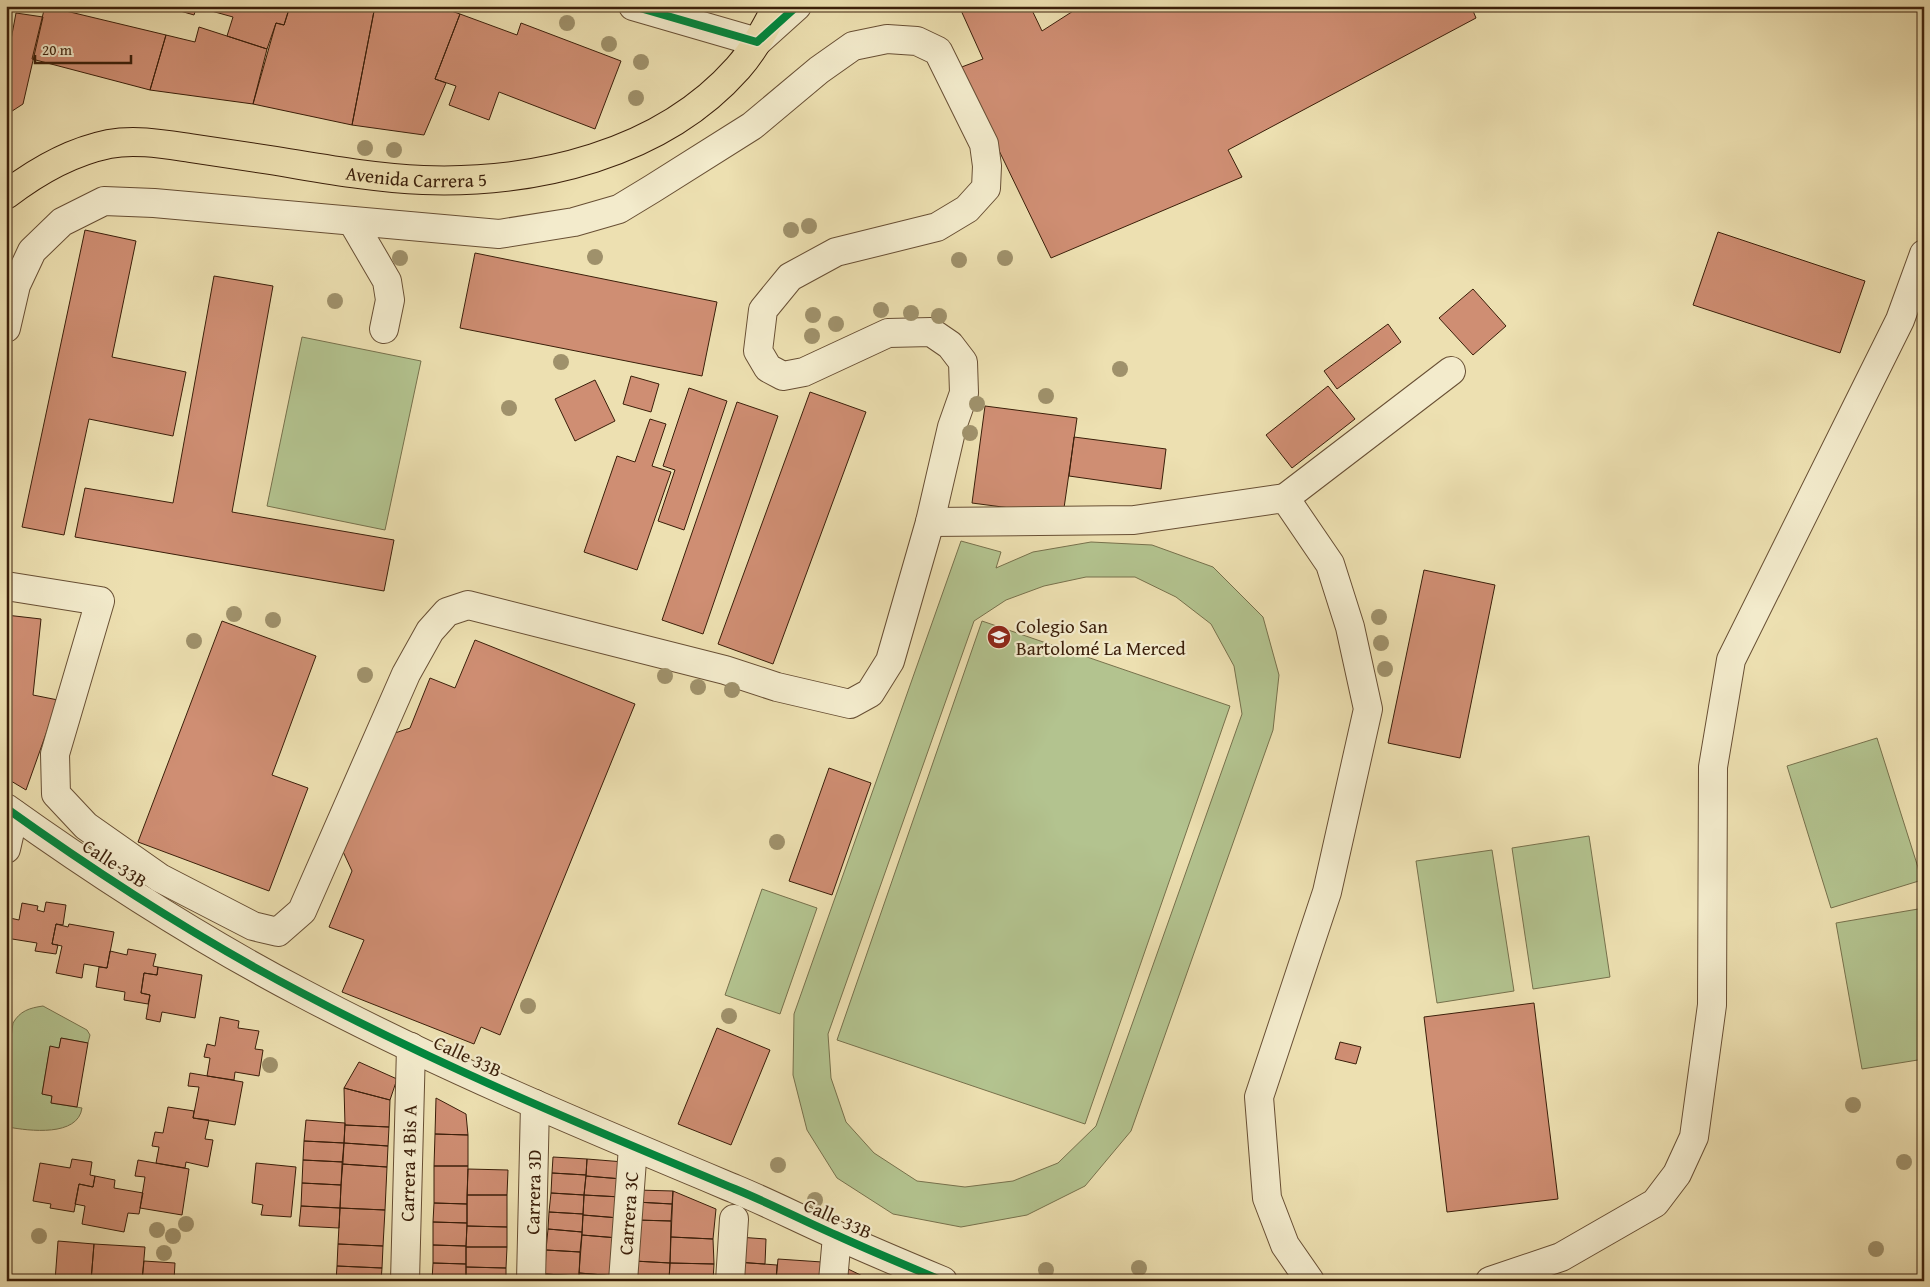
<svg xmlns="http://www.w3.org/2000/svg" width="1930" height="1287" viewBox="0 0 1930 1287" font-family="'Gentium Book Plus',serif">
<rect width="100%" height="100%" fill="#ede0b1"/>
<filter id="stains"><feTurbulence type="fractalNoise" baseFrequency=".004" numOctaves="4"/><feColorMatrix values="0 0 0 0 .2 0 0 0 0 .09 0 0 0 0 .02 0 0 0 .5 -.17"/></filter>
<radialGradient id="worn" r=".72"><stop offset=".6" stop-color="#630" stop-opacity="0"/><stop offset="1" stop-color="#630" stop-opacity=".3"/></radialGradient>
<path fill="#b3c38f" stroke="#77714c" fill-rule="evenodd" d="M302,337L421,361L385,530L267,506Z
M961,541L1001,552L996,568L1033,552L1091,542L1152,545L1213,567L1263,617L1279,675L1273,730L1131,1131L1085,1186L1027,1215L961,1227L893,1214L837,1178L807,1130L793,1075L794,1014ZM1086,577H1135L1176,597L1211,624L1234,666L1242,714L1096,1126L1058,1163L1013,1181L965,1187L917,1181L874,1153L846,1122L831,1078L828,1034L974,621L1006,600L1044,586Z
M982,621L1230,706L1085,1124L837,1040Z
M1877,738L1922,880L1831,908L1787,766Z
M1589,836L1610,977L1533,989L1512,848Z
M1492,850L1514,991L1437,1003L1416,861Z
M762,889L817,908L780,1014L725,995Z
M1924,908V1059L1862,1069L1836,923Z
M43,1006L87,1030L90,1035L88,1043L61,1038L59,1048L50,1047L42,1094L52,1096L51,1103L82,1108C78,1137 29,1131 8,1127L6,1125V1074L13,1023C20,1011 29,1008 43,1006Z"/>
<path fill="#cf8e73" stroke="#3b1f0a" d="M45,6L166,35L150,90L32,59Z
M163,6H197L194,15Z
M290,6H375L352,125L253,104L276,23L284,25Z
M290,6L284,25L276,23L267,49L227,36L233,17L197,7Z
M375,6H437L460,14L435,79L446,83L424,135L352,125Z
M959,6H1030L1042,31L1081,6H1471L1476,18L1228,150L1242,177L1051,258L959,68L983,59Z
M16,13L43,17L23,104L6,115V47L10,45Z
M460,14L517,35L521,23L621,61L595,129L499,92L489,120L449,105L456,86L435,79Z
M199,27L267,49L253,104L150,90L166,35L195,42Z
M85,230L136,241L112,357L186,372L173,436L89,419L64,535L22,527Z
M1718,232L1865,281L1840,353L1693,305Z
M475,253L717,302L702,376L460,328Z
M214,276L273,286L232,512L394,540L384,591L75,537L85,488L173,503Z
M1473,289L1506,326L1473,355L1439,318Z
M1388,324L1401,342L1337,389L1324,371Z
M631,376L659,384L651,412L623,404Z
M595,380L615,421L575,441L555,399Z
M1328,386L1355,419L1292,468L1266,435Z
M689,388L727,401L684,530L658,521L675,470L663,466Z
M810,392L866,412L773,664L718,644Z
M737,402L778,416L703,634L662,620Z
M985,406L1077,418L1063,515L972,503Z
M650,419L666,424L652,466L671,472L637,570L584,552L617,456L635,462Z
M1074,437L1166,449L1161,489L1069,476Z
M1424,570L1495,585L1460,758L1388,743Z
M6,615L41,619L33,695L58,700L26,790L6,778Z
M222,621L316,656L272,775L308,788L269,891L138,842Z
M475,640L635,704L500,1035L481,1027L474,1044L342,992L364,940L329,927L352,871L339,843L386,736L410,728L430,678L455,688Z
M829,768L871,783L832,895L789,881Z
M46,902L66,905L63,925L56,924L52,944L58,945L56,954L35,951L37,943L6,938L10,918L19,920L22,903L38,906L37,910L44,912Z
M56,924L68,927L69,924L114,932L107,968L84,964L82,978L56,973L62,946L52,944Z
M128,949L156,954L153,966L158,967L157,975L144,973L141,993L150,995L148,1004L124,1000L125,992L96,987L99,967L107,968L110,951L127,955Z
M158,967L202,975L195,1018L162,1012L160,1022L146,1019L150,995L141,993L144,973L157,975Z
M1534,1003L1558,1199L1447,1212L1424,1017Z
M220,1017L239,1021L238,1028L259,1031L255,1049L263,1050L259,1076L235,1072L234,1080L207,1076L210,1058L204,1057L207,1044L215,1046Z
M717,1028L770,1050L731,1145L678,1124Z
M61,1038L88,1043L77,1107L51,1103L52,1096L42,1094L50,1046L59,1048Z
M1340,1042L1361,1047L1356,1064L1335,1059Z
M359,1062L397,1079L390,1100L344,1088Z
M190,1073L243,1082L235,1125L193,1118L199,1087L188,1086Z
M344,1088L390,1100L389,1127L345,1125Z
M436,1098L466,1114L468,1135L435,1134Z
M168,1107L194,1111L193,1118L209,1120L205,1139L213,1140L208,1167L186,1162L185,1168L156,1163L159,1147L152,1146L155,1132L163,1133Z
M306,1120L345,1123L344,1143L304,1141Z
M345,1125L389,1127L388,1146L344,1143Z
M435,1134L468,1135V1166H434Z
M304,1141L344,1143L343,1162L303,1160Z
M344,1143L388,1146L387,1167L342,1164Z
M553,1157L587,1159L586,1175L552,1173Z
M72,1159L92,1162L90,1175L95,1176L93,1187L79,1184L74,1212L50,1208L51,1204L33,1201L40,1163L70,1168Z
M587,1159L624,1162L622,1179L586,1176Z
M138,1160L189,1169L182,1215L140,1208L145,1177L135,1176Z
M303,1160L343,1162L341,1185L302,1183Z
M256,1163L296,1167L291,1217L261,1215L263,1205L252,1203Z
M342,1164L387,1167L385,1210L340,1208Z
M434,1166H468L467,1204L434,1203Z
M468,1169L508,1170L507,1195H467Z
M552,1173L586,1175L584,1195L551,1193Z
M95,1176L115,1180L114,1188L143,1193L139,1214L128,1213L124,1232L82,1224L85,1206L75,1204L79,1184L93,1187Z
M586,1176L622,1179L621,1197L584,1195Z
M302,1183L341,1185L340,1208L301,1206Z
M637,1190L673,1191L672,1204L636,1202Z
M673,1191L716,1209L713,1239L671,1237Z
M551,1193L584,1195L583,1214L549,1212Z
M467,1195H507V1227L467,1226Z
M584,1195L621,1197L619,1218L583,1215Z
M636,1202L672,1204L671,1221L636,1220Z
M434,1203L467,1204V1223L433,1222Z
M301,1206L340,1208L339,1228L299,1226Z
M340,1208L385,1210L383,1246L338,1244Z
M549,1212L583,1214L582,1232L548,1229Z
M583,1215L619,1218L618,1238L582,1235Z
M636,1220L671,1221L670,1263L634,1261Z
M433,1222L467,1223L466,1246L433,1245Z
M467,1226L507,1227V1247H466Z
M548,1229L582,1232L580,1252L546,1250Z
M582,1235L618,1238L616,1276L579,1273Z
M671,1237L713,1239L714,1264L670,1263Z
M738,1237L766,1239L765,1264L736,1262Z
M58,1241L94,1244L91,1281H55Z
M94,1244L145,1247L142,1281H91Z
M338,1244L383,1246L382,1268L337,1266Z
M433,1245L466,1246V1264L433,1263Z
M466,1247H507L506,1268L466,1267Z
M546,1250L580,1252L579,1276L545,1274Z
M778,1259L822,1262L821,1281H776Z
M144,1261L175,1263L174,1281H142Z
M634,1261L670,1263L669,1279L634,1278Z
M736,1262L777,1265L776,1281H735Z
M433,1263L466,1264V1281H432Z
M670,1263L714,1264L713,1281H669Z
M337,1266L382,1268L381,1281H336Z
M466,1267L506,1268V1281H466Z
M846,1268L873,1281H845Z
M579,1273L616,1276L615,1281H579Z
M545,1274L579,1276V1281H544Z
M6,1278L33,1280V1281H6Z
M634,1278L669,1279V1281H634Z"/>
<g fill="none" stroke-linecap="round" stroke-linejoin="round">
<g stroke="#684f34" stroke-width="30">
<g id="minor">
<path d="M633,6L757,42L797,6"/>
<path d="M352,221L387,281L390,300L384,329"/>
<path d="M6,328L16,285L32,251L62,222L104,201L154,203L499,234L574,222L619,209L652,189L752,126L819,70L853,46L887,39L917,41L938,51L984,144L987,166L986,188L967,209L937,227L836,252L790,277L763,310L758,351L768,368L783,376L804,372L888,333L931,332L950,345L963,362L964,393L952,427L930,522L890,661L870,693L850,704L777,687L725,670L468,605L447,612L430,631L406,674L302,911L278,932L253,926L160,878L86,826L56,794L55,754L100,601L6,586"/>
<path d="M1285,498L1451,371"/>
<path d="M930,522L1134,520L1285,498L1330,564L1350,627L1368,709L1327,892L1259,1097L1267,1198L1285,1245L1310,1281"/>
<path d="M6,808C101,876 199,939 302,993C442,1067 589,1128 735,1189C769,1203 802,1220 836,1235C871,1251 907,1266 943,1281"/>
<path d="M6,849L14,814"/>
<path id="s1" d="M405,1281L411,1047"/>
<path id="s2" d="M531,1281L535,1104"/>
<path id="s3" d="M623,1281L633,1147"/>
<path d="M730,1281L734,1219"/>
<path d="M833,1281L837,1236"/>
<path d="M1490,1281L1561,1257L1655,1203L1677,1174L1694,1137L1712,1005L1713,767L1731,660L1900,320L1924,254"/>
</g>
</g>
<g stroke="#3b1f0a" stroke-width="30">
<g id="major">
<path id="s4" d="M6,195C37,171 70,152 109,144C135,139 163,144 190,148C216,152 243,156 270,160C320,168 372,178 423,180C535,184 661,155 738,68C754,50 766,27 777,6"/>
</g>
</g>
<use href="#minor" stroke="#f3ebcc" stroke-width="28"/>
<use href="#major" stroke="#ede0b1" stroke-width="28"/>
<g stroke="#f3ebcc" stroke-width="11">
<path id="cycleway" d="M633,6L757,42L797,6
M6,808C101,876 199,939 302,993C442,1067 589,1128 735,1189C769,1203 802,1220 836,1235C871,1251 907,1266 943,1281"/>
</g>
<use href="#cycleway" stroke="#00873e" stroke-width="8"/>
</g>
<g fill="#9f916b">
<circle cx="567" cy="23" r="8"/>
<circle cx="609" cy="44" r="8"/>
<circle cx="641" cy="62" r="8"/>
<circle cx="636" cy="98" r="8"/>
<circle cx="365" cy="148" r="8"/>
<circle cx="394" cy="150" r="8"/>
<circle cx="809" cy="226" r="8"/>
<circle cx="791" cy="230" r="8"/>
<circle cx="595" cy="257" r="8"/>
<circle cx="400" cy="258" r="8"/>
<circle cx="1005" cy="258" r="8"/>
<circle cx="959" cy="260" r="8"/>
<circle cx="335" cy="301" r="8"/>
<circle cx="881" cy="310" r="8"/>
<circle cx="911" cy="313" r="8"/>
<circle cx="813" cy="315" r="8"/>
<circle cx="939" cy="316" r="8"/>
<circle cx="836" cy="324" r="8"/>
<circle cx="812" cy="336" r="8"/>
<circle cx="561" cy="362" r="8"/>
<circle cx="1120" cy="369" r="8"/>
<circle cx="1046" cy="396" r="8"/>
<circle cx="977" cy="404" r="8"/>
<circle cx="509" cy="408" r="8"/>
<circle cx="970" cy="433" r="8"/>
<circle cx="234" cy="614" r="8"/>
<circle cx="1379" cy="617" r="8"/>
<circle cx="273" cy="620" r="8"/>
<circle cx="194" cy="641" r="8"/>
<circle cx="1381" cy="643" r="8"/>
<circle cx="1385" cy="669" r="8"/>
<circle cx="365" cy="675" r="8"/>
<circle cx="665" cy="676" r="8"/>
<circle cx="698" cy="687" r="8"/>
<circle cx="732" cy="690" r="8"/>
<circle cx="777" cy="842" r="8"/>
<circle cx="528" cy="1006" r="8"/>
<circle cx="729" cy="1016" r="8"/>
<circle cx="270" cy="1065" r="8"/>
<circle cx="1853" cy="1105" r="8"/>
<circle cx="1904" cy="1162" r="8"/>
<circle cx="778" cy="1165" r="8"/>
<circle cx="815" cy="1200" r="8"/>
<circle cx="186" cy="1224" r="8"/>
<circle cx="157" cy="1230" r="8"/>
<circle cx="39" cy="1236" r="8"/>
<circle cx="173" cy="1236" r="8"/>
<circle cx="1876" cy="1249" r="8"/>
<circle cx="164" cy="1253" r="8"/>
<circle cx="1139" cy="1268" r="8"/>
<circle cx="1046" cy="1270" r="8"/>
</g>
<defs>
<g id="school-disc" transform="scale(1.25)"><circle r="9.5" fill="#8f2418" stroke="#f3ebcc"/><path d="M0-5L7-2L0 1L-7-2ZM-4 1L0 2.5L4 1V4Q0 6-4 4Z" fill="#fff"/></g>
</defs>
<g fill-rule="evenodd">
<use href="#school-disc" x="999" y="637"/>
</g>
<g text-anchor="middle" stroke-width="4.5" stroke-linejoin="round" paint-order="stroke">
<g font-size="19" fill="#3b1f0a" stroke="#f3ebcc">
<text dy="7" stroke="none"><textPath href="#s4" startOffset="426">Avenida Carrera 5</textPath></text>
<text transform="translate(115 863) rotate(33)" y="7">Calle 33B</text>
<text transform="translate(468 1056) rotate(25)" y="7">Calle 33B</text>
<text dy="7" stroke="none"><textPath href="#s1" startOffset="118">Carrera 4 Bis A</textPath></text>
<text dy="7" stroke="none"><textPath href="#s2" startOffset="89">Carrera 3D</textPath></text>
<text dy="7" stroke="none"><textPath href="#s3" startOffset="68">Carrera 3C</textPath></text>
<text transform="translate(838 1218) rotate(24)" y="7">Calle 33B</text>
</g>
<g font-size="19" fill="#3b1f0a" stroke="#f3ebcc" text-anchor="start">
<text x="1016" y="633">Colegio San<tspan x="1016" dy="22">Bartolomé La Merced</tspan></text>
</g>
</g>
<rect width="1930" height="1287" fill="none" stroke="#ede0b1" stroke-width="25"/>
<rect x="8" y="8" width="1915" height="1272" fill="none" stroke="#3b1f0a" stroke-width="2.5"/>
<rect x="12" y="12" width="1905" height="1262" fill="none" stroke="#3b1f0a"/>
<path d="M35 55v8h96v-8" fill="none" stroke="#3b1f0a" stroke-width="2.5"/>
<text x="42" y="55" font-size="15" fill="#3b1f0a" stroke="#f3ebcc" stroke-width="4" paint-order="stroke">20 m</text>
<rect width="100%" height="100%" filter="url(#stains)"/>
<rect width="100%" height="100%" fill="url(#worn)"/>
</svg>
